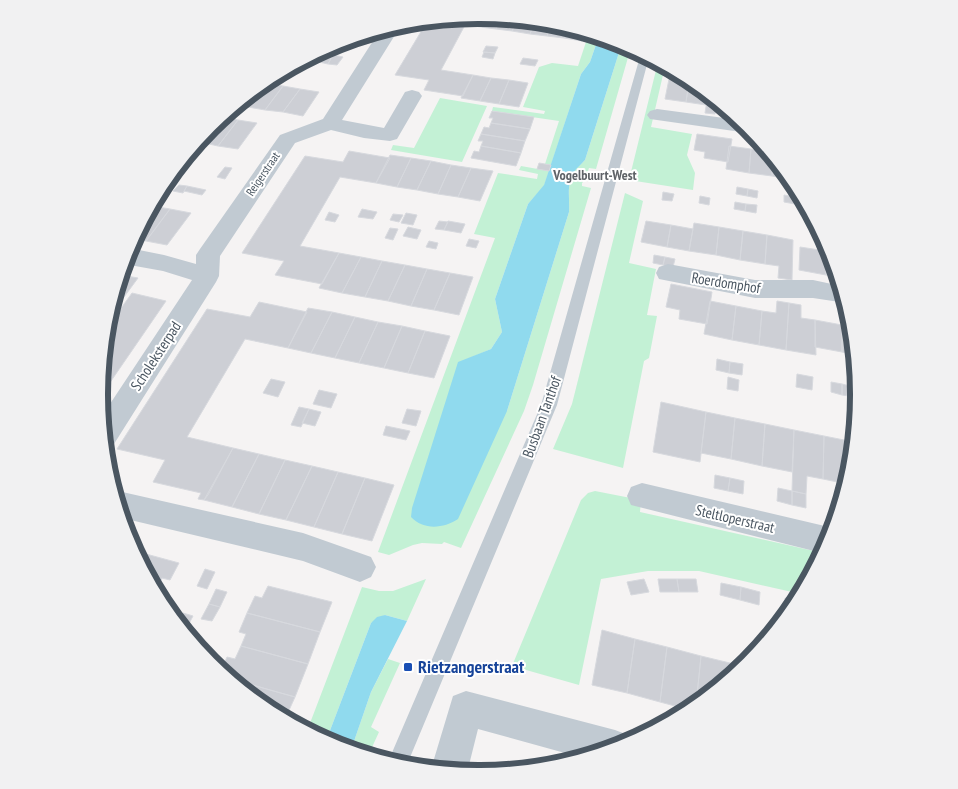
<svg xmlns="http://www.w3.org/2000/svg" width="958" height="789" viewBox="0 0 958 789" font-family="'PT Sans Narrow',sans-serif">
<rect width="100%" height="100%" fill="#f5f3f3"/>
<path fill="#c3f1d5" d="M589,33L599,36L590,62L581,74L551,165L545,164L559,121L492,111L493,107L544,114L545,111L523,107L539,67L552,63L578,66Z
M622,43L631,47L596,169L589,168L585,180L582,183V186L591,188L533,385L524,411L461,548L444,542L442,544L422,543L413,545L389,555L378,552L495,238L474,234L498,173L537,179L538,174L519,170L521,166L549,171L544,186L528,204L495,299L502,332L491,349L458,363L507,411L569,212C570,199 566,184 574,172C576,167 582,164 585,160Z
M658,62L665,66L651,127L692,134L687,155L695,173L693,190L629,180Z
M440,98L487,106L462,162L391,150L393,145L414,148Z
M625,193L643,201L629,263L656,269L647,315L657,316L649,358L644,361L623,468L553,449L572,404Z
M595,491L641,500L640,512L823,553L801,594L699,571H648L601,579L579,685L512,666L581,500L588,493Z
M426,579L407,621L385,615L371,623L326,741L307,731L362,587L379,591H393Z
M388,659L400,663L371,727L379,732L368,756L351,750L371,692Z"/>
<path fill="#90daee" d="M599,36L622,43L585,160C582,164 577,167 574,172C566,185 570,198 569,212L507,411L458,519C443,529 423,530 411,517L412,508L458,362L491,349L502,332L495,299L528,204L544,185L581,74L590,62Z
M385,615L407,621L371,692L351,750L326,741L371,623L377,617Z"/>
<path fill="#cdcfd5" stroke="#d7d9de" d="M479,15L501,17L496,29L465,25L441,70L473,75L463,96L424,90L429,80L395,75L428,20Z
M501,17L518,19L512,31L496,29Z
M518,19L535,21L530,34L512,31Z
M535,21L552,22L547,36L530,34Z
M552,22L568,27L564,38L547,36Z
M568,27L585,32L582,41L564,38Z
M486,46L498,47L495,53L483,52Z
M484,52L495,53L493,59L482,57Z
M317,53L325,54L319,62L310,61Z
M325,54L333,55L328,64L319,62Z
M333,55L343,57L337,65L328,64Z
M523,58L538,60L535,66L520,64Z
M473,75L491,78L480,101L461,98Z
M491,78L509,80L499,104L480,101Z
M669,79L689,82L686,102L665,99Z
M509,80L528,83L519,107L499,104Z
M689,82L695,83L708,94L706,105L686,102Z
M263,83H265L248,107L236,105Z
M265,83L283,86L265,110L248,107Z
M283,86L300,89L283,112L265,110Z
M300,89L319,92L303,116L283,112Z
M708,94L725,108L716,106L715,114L705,113Z
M492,111L534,117L530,129L491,123L493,118H489Z
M222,117L238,120L218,146L200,142Z
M238,120L257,123L238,149L218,146Z
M491,123L530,129L525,141L481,134L484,127L489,128Z
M481,134L525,141L521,153L481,146L483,141H478Z
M697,134L732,139L728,162L704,158L705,152L694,150Z
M481,146L521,153L516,166L471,158L474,151L479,152Z
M729,146L751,149L749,173L726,169Z
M751,149L768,152L773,158L772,176L749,173Z
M349,151L390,158L376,183L340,177L300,246L339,253L322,284L275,275L284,261L242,253L305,156L343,162Z
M390,155L411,158L397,187L376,183Z
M411,158L431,161L417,190L397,187Z
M773,158L791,179L772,176Z
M431,161L451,165L438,194L417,190Z
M539,163L551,165L549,171L537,169Z
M451,165L471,168L458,197L438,194Z
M225,167L232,168L225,179L217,177Z
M471,168L493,171L480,201L458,197Z
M179,185L187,186L183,193L173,191Z
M187,186L206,190L202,195L184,191Z
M737,187L748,189L747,196L736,194Z
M748,189L758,191L757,198L747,196Z
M663,192L674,194L672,201L662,200Z
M784,195L795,197V204L784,202Z
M700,196L710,198L709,205L699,203Z
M735,202L746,204L745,211L734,209Z
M746,204L757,205L756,213L745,211Z
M152,206L170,209L146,241L134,239Z
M170,209L191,213L167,245L146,241Z
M362,209L377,212L373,219L358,217Z
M329,212L339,215L335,222L325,220Z
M406,213L417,215L413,225L401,223Z
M393,214L403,215L399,222L390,220Z
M439,221L448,222L444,230L435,229Z
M448,221L465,224L461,233L444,230Z
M646,221L671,225L667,247L641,242Z
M694,223L719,227L716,255L689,251Z
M671,225L693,229L689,251L667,247Z
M408,227L421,230L417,239L403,236Z
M719,227L743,231L740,260L716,255Z
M390,228L398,229L393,240L385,238Z
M743,231L767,235L765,264L740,260Z
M767,235L793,240L792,280L778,278L779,266L765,264Z
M469,239L479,241L476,248L466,246Z
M429,241L438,243L436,249L426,247Z
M826,246L830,250L838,277L826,275Z
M800,247L826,251V275L799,270Z
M339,253L361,257L342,293L319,288Z
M654,255L665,257L663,265L653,263Z
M361,257L382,261L365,297L342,293Z
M665,257L675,259L673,267L663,265Z
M382,261L405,265L388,301L365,297Z
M405,265L427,269L411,306L388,301Z
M427,269L450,273L434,310L411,306Z
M450,273L473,277L459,315L434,310Z
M121,275L138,278L113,312L110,311Z
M671,284L712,292L707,324L679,319L680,310L666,307Z
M132,293L166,301L100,397L106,329Z
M710,301L736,306L732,340L704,334Z
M777,301L789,303L786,350L759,345L762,311L776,313Z
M259,302L307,312L288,348L245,339L187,437L233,448L208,495L204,500L198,499L201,493L153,482L165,460L117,449L207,309L250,317Z
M789,303L801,305V318L815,320L816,355L786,350Z
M736,306L762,311L759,345L732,340Z
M308,308L332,312L311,353L288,348Z
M332,312L355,317L335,358L311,353Z
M355,317L378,322L359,363L335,358Z
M815,320L842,325V352L815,347Z
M378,322L402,326L384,368L359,363Z
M842,325L852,327L855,355L842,352Z
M402,326L425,331L408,373L384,368Z
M425,331L450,336L434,378L408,373Z
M717,359L730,362L729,373L716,370Z
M730,362L743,364L742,375L729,373Z
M797,374L813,377L812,390L796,387Z
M728,377L739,380L738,391L727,389Z
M271,379L285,382L278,397L263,393Z
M831,382L842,384V395L831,392Z
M842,384L854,387L855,397L842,395Z
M319,390L337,394L331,408L313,404Z
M661,402L706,412L700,462L653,452Z
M299,407L309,409L301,427L291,425Z
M309,409L321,412L315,426L302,423Z
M407,409L421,411L416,426L402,423Z
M706,412L735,418L731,459L701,453Z
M735,418L765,424L762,466L731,459Z
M765,424L794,430L792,472L762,466Z
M386,426L410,431L406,440L383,435Z
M794,430L824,436L823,479L807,476L806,494L792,491Z
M824,436L854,442L851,469L847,484L823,479Z
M233,448L259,454L232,507L204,500Z
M259,454L285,460L259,514L232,507Z
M285,460L312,466L286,520L259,514Z
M312,466L338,472L314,527L286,520Z
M338,472L365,478L342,534L314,527Z
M715,475L730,478L728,491L714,488Z
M365,478L394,485L372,541L342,534Z
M730,478L744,481L743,494L728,491Z
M778,488L792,491V505L777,501Z
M792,491L806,494V508L792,505Z
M135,551L179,563L170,580L162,578L157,589H154Z
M205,569L215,572L207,589L197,586Z
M644,579L649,592L631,595L627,582Z
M658,579H677L679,592H660Z
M677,579H696L698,592H679Z
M721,583L741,587L740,600L720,595Z
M268,586L332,602L320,632L247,613L255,596L262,598Z
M741,587L760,592L759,605L740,600Z
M216,589L227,592L220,607L209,604Z
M785,598L797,601L789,612L785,611Z
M209,604L220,607L212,621L201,619Z
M183,613L193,616L185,631L178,623Z
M247,613L320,632L308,664L241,646L246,634L239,632Z
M602,630L635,639L627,693L592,685Z
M635,639L667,647L660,702L627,693Z
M241,646L308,664L295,697L231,679L221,671L227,657L235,659Z
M667,647L701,656L696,705L690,710L660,702Z
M701,656L734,664L733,674L696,705Z
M231,679L295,697L285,719L268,710Z"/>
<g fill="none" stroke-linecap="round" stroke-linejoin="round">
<path fill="#c1cad2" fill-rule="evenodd" d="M641,53L649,57L557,405L406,767L388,762L541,405Z"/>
<path fill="#c1cad2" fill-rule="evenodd" d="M398,24L400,27L342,120L384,128L405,92L412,90L419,92L422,96L397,139L390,141L364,138L331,130L295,143L220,256L219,276L216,282L114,444L105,447L102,416L192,280L163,271L124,264L129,248L164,255L196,264V255L200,249L280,135L323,119L380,30Z
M657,109L739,120L752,132L748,133L650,119L647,115L650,111Z
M668,264L755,280H813L841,286L846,303L813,298H755L659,279L656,273L659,267Z
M642,483L829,527L833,528L822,553L631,505L627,496L631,487Z
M118,491L303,533L371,557L376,567L371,577L360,582L303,561L122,518L114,492Z
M466,691L615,730L628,735L631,742L583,758L478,729L467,773L431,769L453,696Z"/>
</g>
<rect fill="#1a4fb4" stroke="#fff" stroke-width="2" x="403" y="662" width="10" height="10" rx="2.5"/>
<g text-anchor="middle" stroke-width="4" stroke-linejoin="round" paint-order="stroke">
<g font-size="12" fill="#4a5661" stroke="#fff">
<text transform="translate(263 174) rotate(-56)" y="4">Reigerstraat</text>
</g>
<g font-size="14" font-weight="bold" fill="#5f6368" stroke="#fff">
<text x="595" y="180">Vogelbuurt-West</text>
</g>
<g font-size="15" fill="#4a5661" stroke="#fff">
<text transform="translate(726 283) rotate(9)" y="5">Roerdomphof</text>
<text transform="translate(156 356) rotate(-57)" y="5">Scholeksterpad</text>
<text transform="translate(542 417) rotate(-70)" y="5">Busbaan Tanthof</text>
<text transform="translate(735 519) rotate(13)" y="5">Steltloperstraat</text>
</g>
<g font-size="18" font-weight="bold" fill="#164399" stroke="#fff" text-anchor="start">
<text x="418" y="673">Rietzangerstraat</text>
</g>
</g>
<path d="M0 0H958V789H0ZM478 24H480A370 370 0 0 1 850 394V395A370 370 0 0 1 480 765H478A370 370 0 0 1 108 395V394A370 370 0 0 1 478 24Z" fill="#f1f1f2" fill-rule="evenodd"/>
<path fill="none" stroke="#4a5661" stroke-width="6" d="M478 24H480A370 370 0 0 1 850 394V395A370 370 0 0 1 480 765H478A370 370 0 0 1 108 395V394A370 370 0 0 1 478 24Z"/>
</svg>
